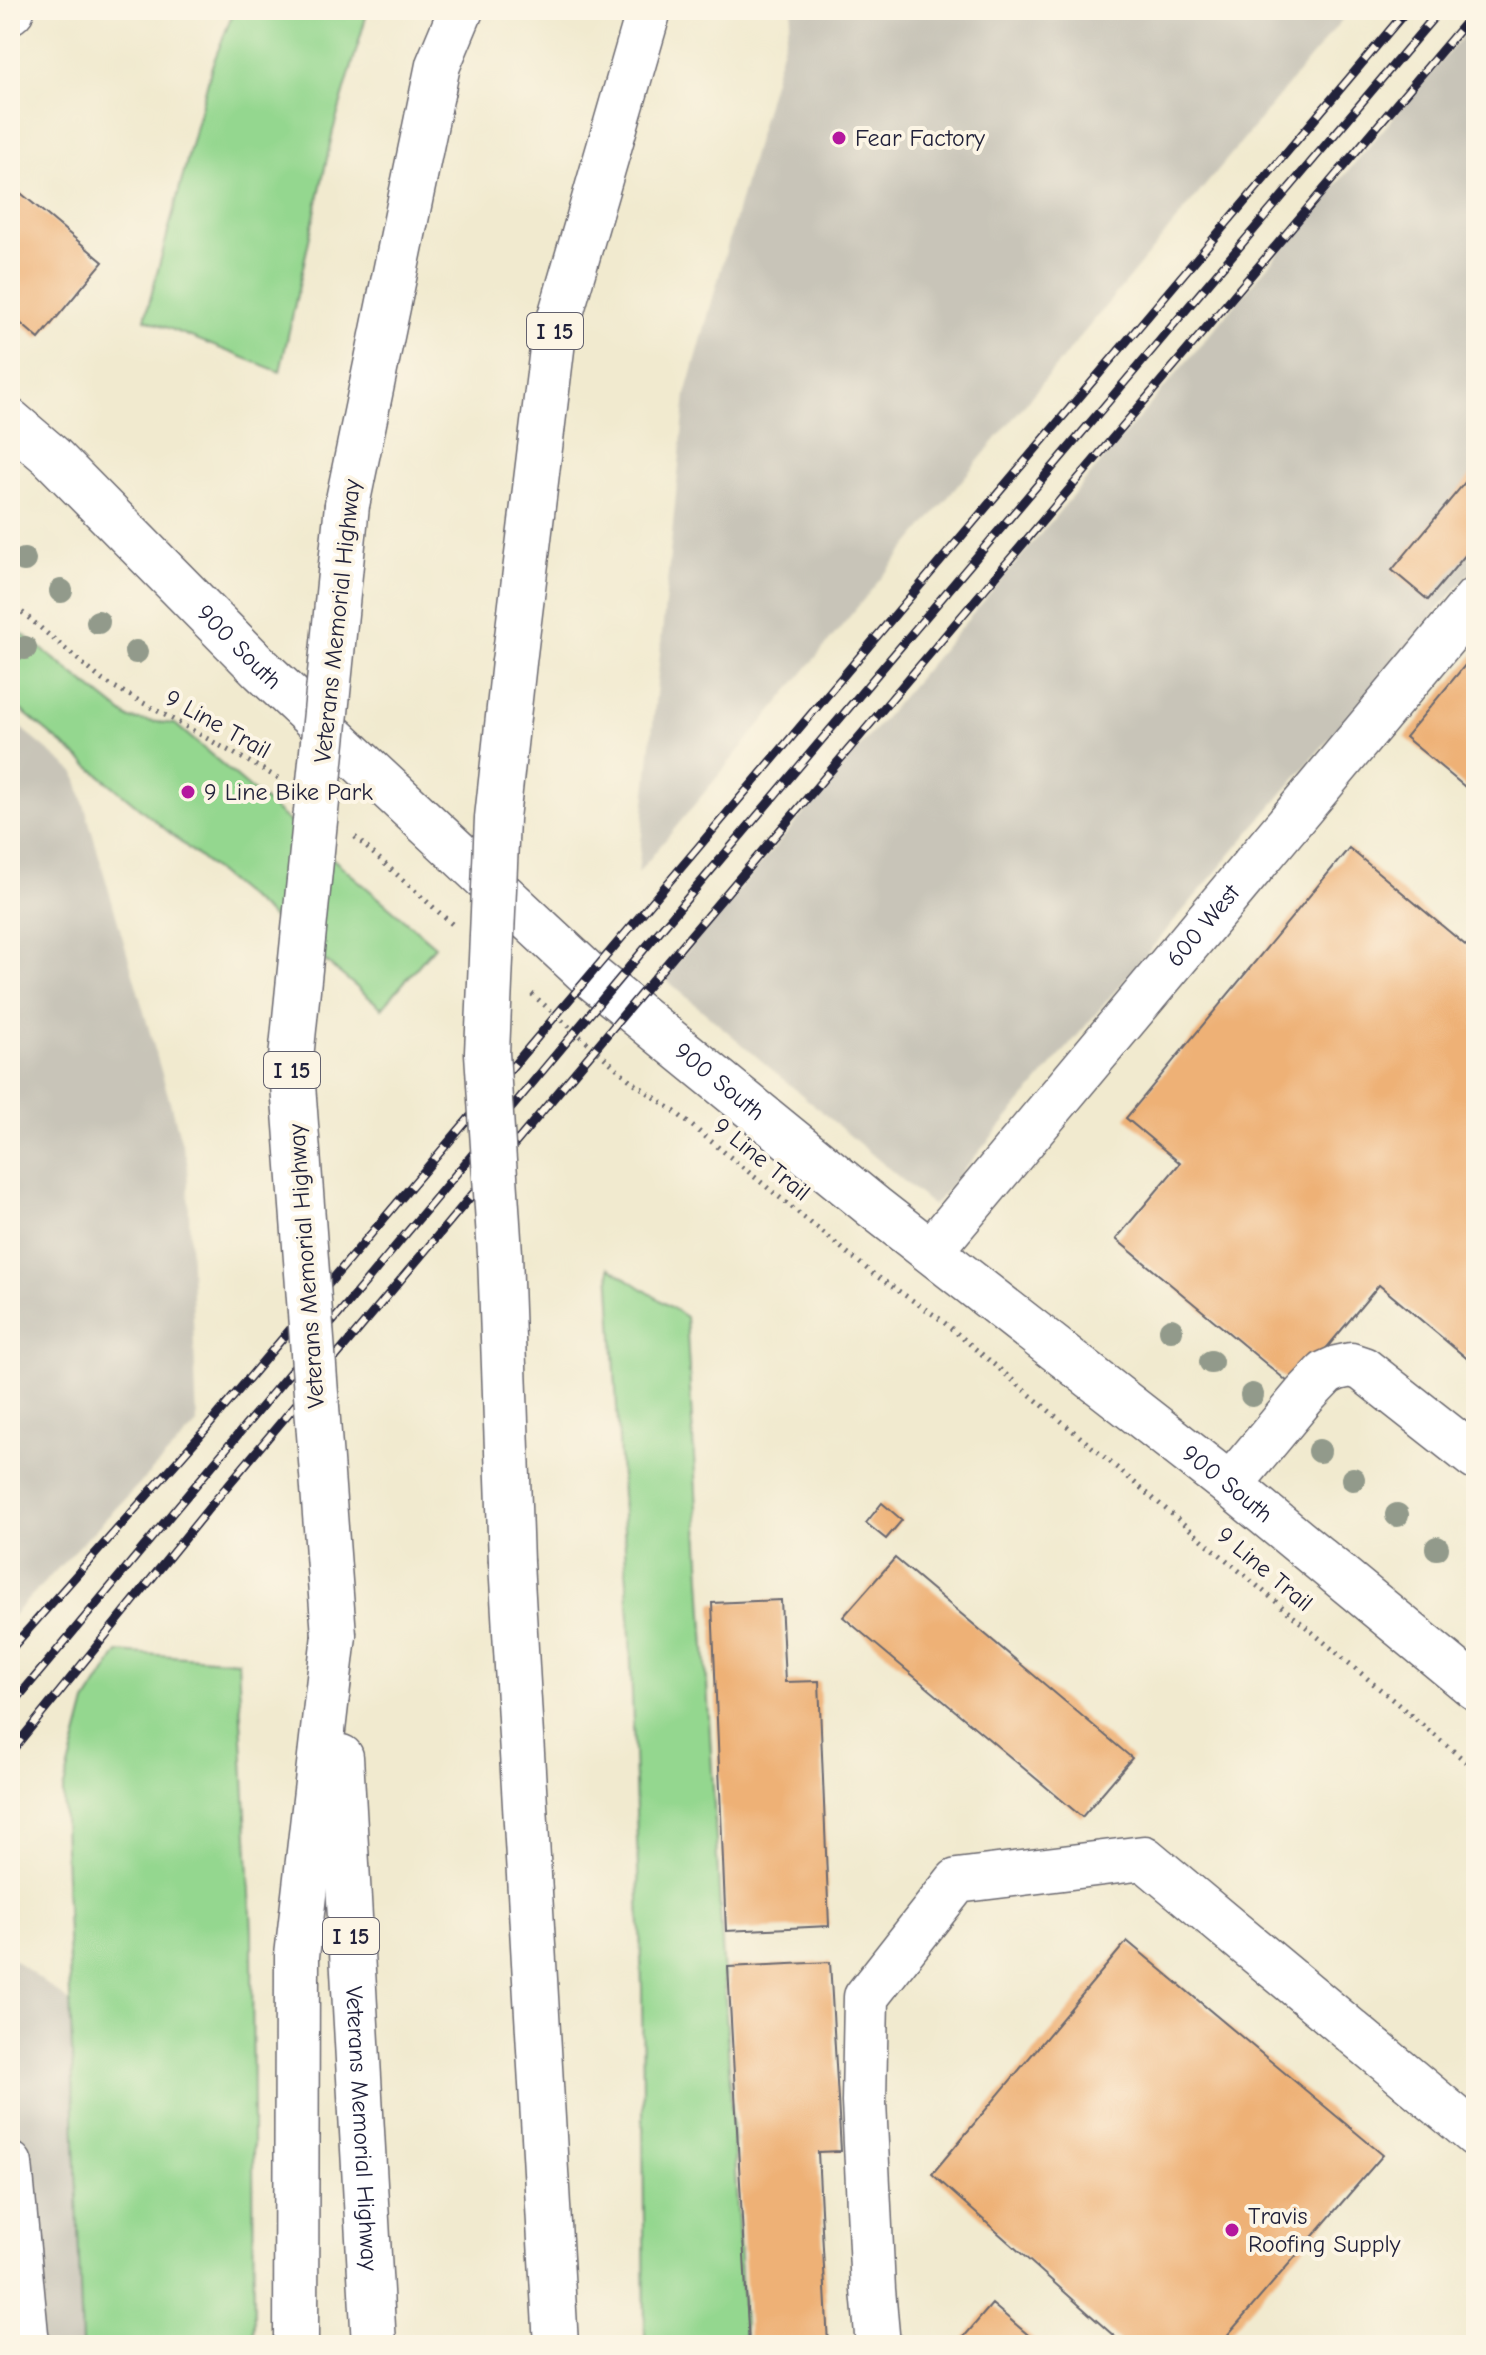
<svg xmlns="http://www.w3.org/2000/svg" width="1486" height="2355" viewBox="0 0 1486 2355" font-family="'Comic Neue',sans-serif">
<rect width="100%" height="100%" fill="#fcf5e5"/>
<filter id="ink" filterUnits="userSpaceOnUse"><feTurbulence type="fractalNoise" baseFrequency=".0125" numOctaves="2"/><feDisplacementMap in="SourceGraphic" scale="16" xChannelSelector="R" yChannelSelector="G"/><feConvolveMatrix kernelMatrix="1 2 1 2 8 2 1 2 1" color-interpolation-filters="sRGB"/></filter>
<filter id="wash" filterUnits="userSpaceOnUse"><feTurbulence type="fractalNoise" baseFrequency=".006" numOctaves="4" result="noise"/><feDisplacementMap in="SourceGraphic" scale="32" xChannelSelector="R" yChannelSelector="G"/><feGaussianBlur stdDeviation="1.8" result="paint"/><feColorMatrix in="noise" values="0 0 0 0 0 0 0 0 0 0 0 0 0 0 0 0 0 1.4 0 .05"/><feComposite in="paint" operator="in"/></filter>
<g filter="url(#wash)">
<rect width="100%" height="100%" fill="#f1eacf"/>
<path fill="#c8c4b8" d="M793,10H1350L638,873L686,395Z
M1476,20V565L933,1206L664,978Z
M10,719L75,773L187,1161L197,1424L10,1618Z
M10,1956L95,2022L103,2345H10Z"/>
<path fill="#94d78f" stroke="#5b7c65" stroke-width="2" d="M234,10H368L333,131L280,372L145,319L212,66Z
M10,624L130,719L175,724L435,946L382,1008L10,701Z
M609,1267L686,1317L745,2345H645L642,1987L630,1636Z
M118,1652L238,1661L252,1932L254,2345H82L63,1791L86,1703Z"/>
<g id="blocks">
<path fill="#eeb176" d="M10,184L103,262L39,339L10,314Z
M1476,469V560L1467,553L1428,600L1392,570Z
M1476,652V796L1405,737Z
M1349,848L1476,954V1366L1379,1285L1294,1387L1116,1239L1180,1163L1126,1118Z
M882,1503L902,1520L886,1539L866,1523Z
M895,1558L1132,1758L1082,1817L843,1617Z
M781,1600L785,1682L819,1681L829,1926L726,1931L712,1603Z
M1127,1941L1383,2155L1219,2345L1123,2344L932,2174Z
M830,1962L841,2151L818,2152L828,2345H749L728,1967Z
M992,2304L1040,2345H957Z"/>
</g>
</g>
<g filter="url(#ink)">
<use href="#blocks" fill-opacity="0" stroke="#6a686f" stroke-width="2"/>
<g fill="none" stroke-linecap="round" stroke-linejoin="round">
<g stroke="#6a686f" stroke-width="47">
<g id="minor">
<path d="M10,12L12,10"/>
<path id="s1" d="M10,421L51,456L262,670L589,975L875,1208L1230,1485L1476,1688"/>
<path id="s2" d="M931,1251L1476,599"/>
<path d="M1230,1485L1304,1396L1326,1373L1337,1368L1351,1365L1363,1369L1476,1458"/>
<path d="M10,2164L27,2345"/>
<path d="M878,2345L873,2290L864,2102L866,1997L957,1881L1144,1858L1476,2135"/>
</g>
</g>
<g stroke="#6a686f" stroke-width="47">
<g id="highway">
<path d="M347,505L438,65L461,10"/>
<path d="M514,662L553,341L649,10"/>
<path d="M511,1562L556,2345"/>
<path id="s3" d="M341,1757L374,2345"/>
<path d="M296,2345L297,1956L334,1635"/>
</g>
</g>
<path stroke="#6a686f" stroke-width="5" stroke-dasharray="2 6" stroke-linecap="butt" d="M10,602L102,680L278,778
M355,837L452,924
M532,994L630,1080L674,1111L872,1273L940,1319L1476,1770"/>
<use href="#minor" stroke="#fff" stroke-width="44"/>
<use href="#highway" stroke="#fff" stroke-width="44"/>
<g stroke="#22223b" stroke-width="9">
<path id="rail" d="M10,1650L205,1430L1407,10
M10,1707L641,953L1440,10
M10,1753L213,1503L630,1007L1476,10"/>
</g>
<use href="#rail" stroke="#fcf5e5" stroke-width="6" stroke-dasharray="18" stroke-linecap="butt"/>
<g stroke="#6a686f" stroke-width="47" stroke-linecap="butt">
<path id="highway-bridge" d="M511,1562L500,1254L487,1053L497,818L514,662
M334,1635L291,1058L347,505"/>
</g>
<use href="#highway-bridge" stroke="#fff" stroke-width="44"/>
</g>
<g fill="#929a8b">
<circle cx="24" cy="560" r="12"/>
<circle cx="61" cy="591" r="12"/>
<circle cx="98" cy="622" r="12"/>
<circle cx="25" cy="648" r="12"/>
<circle cx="136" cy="652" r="12"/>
<circle cx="1171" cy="1330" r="12"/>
<circle cx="1211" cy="1362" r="12"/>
<circle cx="1252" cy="1395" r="12"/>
<circle cx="1319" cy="1451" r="12"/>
<circle cx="1353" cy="1479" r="12"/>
<circle cx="1397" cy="1515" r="12"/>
<circle cx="1437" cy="1548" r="12"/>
</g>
</g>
<g fill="#b5179e" stroke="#fcf5e5" stroke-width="3">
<circle cx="839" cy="138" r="8"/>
<circle cx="188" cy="792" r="8"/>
<circle cx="1232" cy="2230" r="8"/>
</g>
<g text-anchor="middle" stroke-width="8" stroke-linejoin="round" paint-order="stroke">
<g fill="#fcf5e5" stroke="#63616e" stroke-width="2">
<rect x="527" y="313" width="56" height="36" rx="6"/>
<rect x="264" y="1052" width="56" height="36" rx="6"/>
<rect x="323" y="1918" width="56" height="36" rx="6"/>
</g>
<g font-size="22" font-weight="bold" fill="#22223b">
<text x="555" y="339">I 15</text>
<text x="292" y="1078">I 15</text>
<text x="351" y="1944">I 15</text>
</g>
<g font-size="24" fill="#22223b" stroke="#fcf5e5" text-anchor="start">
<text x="855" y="146">Fear Factory</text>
<text x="204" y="800">9 Line Bike Park</text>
<text x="1248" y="2224">Travis<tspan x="1248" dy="28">Roofing Supply</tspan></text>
</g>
<g font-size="24" fill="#22223b" stroke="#fcf5e5">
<text transform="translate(337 621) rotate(-84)" y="8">Veterans Memorial Highway</text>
<text dy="8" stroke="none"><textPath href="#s1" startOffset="322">900 South</textPath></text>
<text transform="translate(218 724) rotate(29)" y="8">9 Line Trail</text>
<text dy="8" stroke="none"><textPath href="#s2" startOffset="424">600 West</textPath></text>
<text dy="8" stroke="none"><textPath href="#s1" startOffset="970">900 South</textPath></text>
<text transform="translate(762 1159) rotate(39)" y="8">9 Line Trail</text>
<text transform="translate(306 1266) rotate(-94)" y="8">Veterans Memorial Highway</text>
<text dy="8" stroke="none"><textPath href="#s1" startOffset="1618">900 South</textPath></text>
<text transform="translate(1265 1569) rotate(40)" y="8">9 Line Trail</text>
<text dy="8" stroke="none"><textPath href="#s3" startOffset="372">Veterans Memorial Highway</textPath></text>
</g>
</g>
<rect width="1486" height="2355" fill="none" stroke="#fcf5e5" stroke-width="40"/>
</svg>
